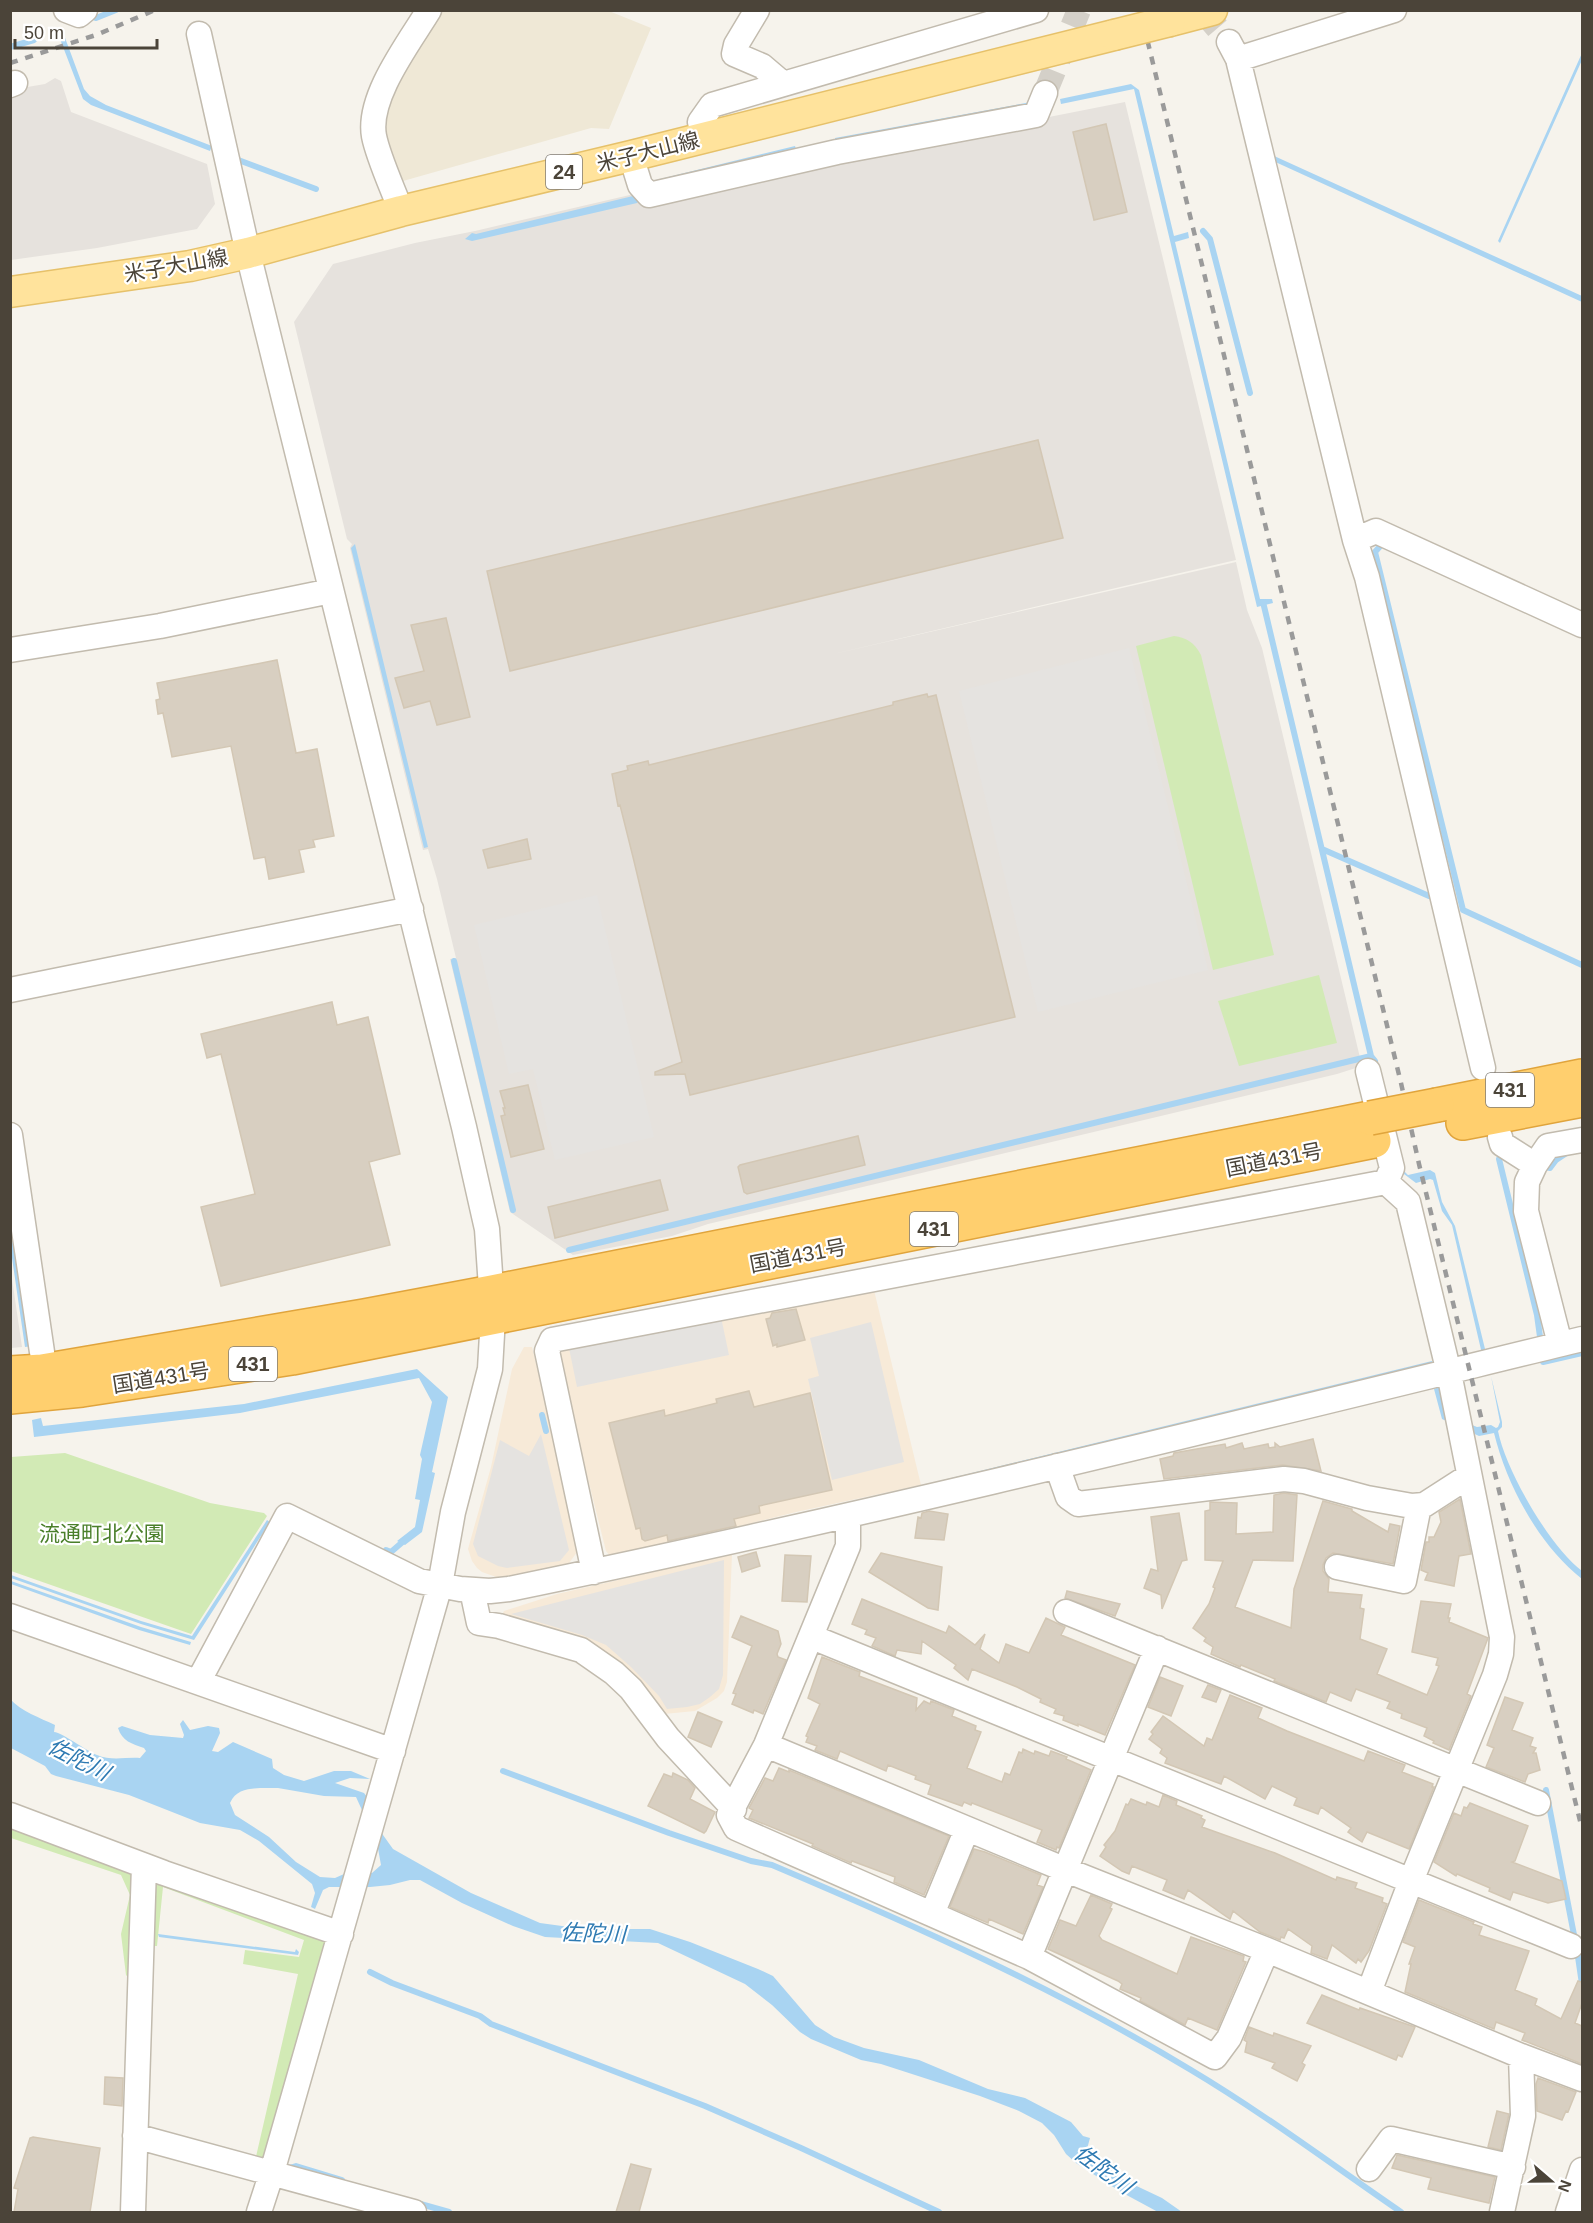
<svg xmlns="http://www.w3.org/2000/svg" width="1593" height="2223" viewBox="0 0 1593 2223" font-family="Arial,'Noto Sans JP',sans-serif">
<rect width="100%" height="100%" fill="#f6f3ec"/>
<path fill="#f7ead8" d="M873,1286L921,1485L796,1512L622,1556H610L606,1551L557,1355L562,1345Z
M524,1347H532L580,1548L564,1570L499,1578L482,1572L477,1568L472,1561L468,1549L491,1467L512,1369Z
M732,1554L727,1682L724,1691L717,1698L695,1711L664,1714L657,1706L501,1617L504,1611L557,1594Z"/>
<path fill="#e6e2dd" d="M55,78L61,81L71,112L207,164L215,204L197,229L97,248L11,260L10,90L45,84Z
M1125,102L1236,560L829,655L1236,562L1247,610L1262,648L1362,1066L1337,1074L708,1224L672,1236L573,1255L510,1212L450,959L456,958L437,879L428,849L423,850L350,548L352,544L347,539L294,322L333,264L415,243L475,231L634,194L639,203L785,169Z
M10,1265L22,1347L11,1348H10Z"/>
<path fill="#efe8d6" d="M439,11H609L651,28L609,129L591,128L403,181L397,177L383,124L388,103Z"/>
<path fill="#d2eab5" d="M1174,636C1187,638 1194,642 1201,655L1274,955L1213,970L1136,646Z
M1319,975L1337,1043L1239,1066L1218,1001Z
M65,1453L210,1503L264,1513L267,1516L191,1634L11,1571V1457Z
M10,1819L134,1865L135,1985L126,1975L121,1934L130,1895L121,1875L11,1838Z
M153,1877L328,1939L265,2158L255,2161L298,1974L243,1964L245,1950L299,1957L304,1940L163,1887L157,1946H143Z"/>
<path fill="#e5e3e0" d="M1129,648L1208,970L1038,1012L959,691Z
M597,895L654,1137L555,1160L533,1069L509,1074L474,925Z
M721,1317L729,1355L577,1387L569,1348Z
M871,1322L904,1462L832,1480L808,1379L819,1376L810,1338Z
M541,1434L569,1550L560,1561L507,1568L498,1566L478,1556L473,1544L500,1440L529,1456Z
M724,1560L723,1675L719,1689L710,1697L700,1704L687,1707L667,1709L659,1696L631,1667L606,1645L582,1635L511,1614Z"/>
<path fill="#a9d4f2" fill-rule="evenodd" d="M64,35L84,89L90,96L106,105L212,146L210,151L91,105L83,99L60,39Z
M1582,53V60L1500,243L1498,241Z
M1131,84L1139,90L1174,236L1188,232L1189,238L1175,242L1260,599H1272L1273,603L1257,607L1134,89L1061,104L1060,99Z
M1031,102V109L835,145V138Z
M795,146L797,152L653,187L637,203L472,241L465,239L472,233L476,234L633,196L648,182Z
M1272,155L1582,296V302L1271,160Z
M355,544L428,847L424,848L351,548Z
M1368,1054L1376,1058L1403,1170L1408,1175L1430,1170L1435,1173L1442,1202L1455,1226L1486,1353L1482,1354L1452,1225L1442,1211L1433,1180L1430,1179L1416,1183L1400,1171L1373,1059L1369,1057Z
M10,1194L33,1346L25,1347L11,1251Z
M1432,1361L1434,1366L932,1488L931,1483Z
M417,1369L448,1397L432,1472L435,1473L422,1532L405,1545L397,1541L415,1527L420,1500L415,1499L422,1459L420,1455L432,1402L419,1378L240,1413L34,1437L32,1420L41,1418L43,1426L244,1404Z
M1491,1376L1502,1422V1427L1498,1431C1506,1471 1550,1547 1582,1571V1579C1539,1545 1507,1486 1494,1433L1479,1436L1442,1419L1434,1389L1439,1387L1447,1415L1477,1427L1491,1425L1496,1428L1498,1427L1500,1422Z
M267,1520L270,1522L194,1640L141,1624L11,1578V1575L141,1621L192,1636Z
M11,1581L141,1627L191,1642L190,1645L139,1630L11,1584Z
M10,1699C21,1711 40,1718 55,1725L54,1732C63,1733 85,1750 97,1755C111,1761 125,1757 140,1758L146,1751L144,1748C132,1744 122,1741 118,1728L122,1726L150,1735L183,1738L184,1735L180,1724L183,1720L190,1730L208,1726L219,1728L220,1733L212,1751L218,1752L233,1742L272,1759L273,1768L284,1775L304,1781L334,1771H351L370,1779L350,1778L335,1783L364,1793L374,1806L383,1835L393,1849L471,1893L540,1923L584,1929H650L690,1942L758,1969L773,1976L815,2025L834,2037L864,2048L919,2060L988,2089L1025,2098L1071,2122L1083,2136L1090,2138L1087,2149L1090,2155L1126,2181L1162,2198L1182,2212H1158L1121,2192L1076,2163L1066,2154L1054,2135L1042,2123L1019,2111L980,2096L881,2064L861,2060L811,2039L800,2032L772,2005L745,1984L658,1943L545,1937L513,1926L462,1903L420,1880H410L390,1885L370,1887H329L323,1890L315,1909L311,1907L315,1893L312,1884L259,1841L240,1830L200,1823L129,1795L56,1776L51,1774L45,1766L11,1748ZM260,1788H278L324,1796L356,1797L377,1843L381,1865L372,1873L344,1874L335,1878L320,1877L296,1862L269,1837L235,1815L230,1803C236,1790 247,1789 260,1788Z
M158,1934L295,1952L296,1949L299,1952L298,1955L159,1937Z"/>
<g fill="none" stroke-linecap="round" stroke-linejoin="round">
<path stroke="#a9d4f2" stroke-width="6" d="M88,14L96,18L116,10
M10,47L34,40
M233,158L316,189
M1203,231L1210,239L1250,393
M1385,544H1382L1375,552L1463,910L1582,965
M1263,602L1371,1056L1375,1061
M1322,849L1429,896L1434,897L1433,894
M454,961L513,1210
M1499,1159L1537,1315L1541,1344
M1540,1166L1550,1168L1556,1160L1568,1152
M569,1250L1371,1056
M1542,1354L1543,1362L1582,1353
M542,1415L546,1431
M386,1550L391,1552L406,1539
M503,1771L669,1833L751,1861L772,1865C916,1926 1057,1989 1191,2070C1263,2113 1331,2164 1401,2212
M1546,1790L1575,1940
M1577,1950L1582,1984
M370,1972L392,1983L480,2016L491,2024L705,2106L801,2148L939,2212
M286,2169L296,2166L342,2180
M417,2203L449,2212"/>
</g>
<path fill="#d8cfc1" stroke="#d3c7b4" stroke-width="1.5" d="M1106,124L1127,212L1094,220L1073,132Z
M1038,440L1063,538L510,671L487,571Z
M446,618L470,717L437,725L430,701L404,708L395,678L424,671L411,625Z
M277,660L296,753L317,749L334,836L313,840L315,847L299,850L304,872L269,879L265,857L254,859L231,746L172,757L163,713L158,714L156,700L160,699L157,683Z
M927,694L928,697L936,695L1015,1017L690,1095L685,1074L655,1075V1072L682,1062L633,857L620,805L618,806L612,774L628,770L627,766L648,761L649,765L893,705V702Z
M527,839L531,859L488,868L483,850Z
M332,1002L337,1025L368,1017L400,1154L369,1162L390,1245L221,1286L201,1207L255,1194L221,1054L207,1058L201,1034Z
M528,1085L544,1149L511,1157L501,1116L505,1115L503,1108H505L500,1091Z
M858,1136L865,1165L747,1194L744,1192L738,1167L740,1165Z
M660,1180L668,1210L555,1238L548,1207Z
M796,1309L805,1340L777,1347V1344L773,1346L766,1319L770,1318L772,1313Z
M749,1391L754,1407L810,1393L832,1490L759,1506L760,1513L734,1519L736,1526L668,1541L667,1535L645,1541L642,1539L640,1528L636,1529L609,1423L664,1410L665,1416L717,1403L716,1399Z
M1313,1439L1321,1471L1283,1465L1164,1479L1160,1459L1173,1456L1174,1453L1225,1444L1226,1448L1242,1443L1244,1449L1268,1444L1269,1448L1275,1447V1443L1280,1447Z
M1284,1493L1297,1495L1293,1561L1253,1560L1235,1607L1291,1628L1294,1589L1323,1501L1352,1509V1511L1388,1532L1390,1524L1400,1526L1393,1564L1333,1553L1326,1558L1323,1565V1571L1329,1579L1328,1592L1362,1595L1360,1608L1364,1609L1360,1639L1387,1649L1377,1674L1427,1695L1439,1666L1436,1665L1438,1658L1412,1652L1421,1601L1451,1604L1448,1618H1450L1449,1622L1488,1638L1467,1694L1471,1696L1449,1750L1433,1743L1434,1741L1424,1736L1427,1728L1401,1718L1402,1714L1387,1708L1390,1702L1356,1689L1351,1701L1330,1692L1326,1702L1274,1681L1275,1679L1241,1665L1240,1667L1211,1654L1213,1647L1204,1641L1206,1638L1193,1628L1209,1604L1215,1588L1213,1587L1223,1561L1205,1560V1511L1210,1510V1502L1237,1503L1236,1534L1273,1532L1274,1495Z
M1460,1499L1471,1554L1459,1556L1454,1586L1425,1580L1428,1573L1421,1570L1426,1542H1429V1537H1434L1441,1522L1439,1512Z
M929,1511L948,1514L944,1540L915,1538L918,1517L921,1518L922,1513Z
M1179,1513L1187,1560L1182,1561L1162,1609L1161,1595L1144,1588L1151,1569L1158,1571L1151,1517Z
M756,1552L760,1566L742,1572L738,1557Z
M881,1553L942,1567L938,1610L928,1608L869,1572Z
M785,1555L811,1556L807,1602L782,1601Z
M1067,1591L1120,1604L1115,1616L1065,1598Z
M862,1599L946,1633L949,1626L975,1645L985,1634L980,1649L999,1663L1006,1644L1029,1653L1046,1618L1065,1627L1061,1635L1135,1665L1105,1735L1078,1724V1726L1063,1720L1064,1716L1054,1713L1056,1709L1040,1702L1041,1699L1017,1687L972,1669L968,1680L954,1668L956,1665L922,1641L921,1654L897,1650L895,1656L872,1646L876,1638L865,1634L867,1630L852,1624Z
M741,1616L778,1631L781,1644L777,1654L778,1657L786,1660L763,1714L754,1710L753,1713L732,1704L736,1694L733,1693L752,1646L732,1637Z
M822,1657L860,1672L859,1676L917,1698L916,1710L924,1701L930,1704L931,1701L954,1710L952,1716L976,1726L975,1730L981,1732L967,1768L1002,1782L1005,1773L1010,1775L1019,1752L1022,1753L1023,1749L1034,1754L1035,1751L1049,1756L1051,1751L1067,1757L1066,1759L1091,1770L1059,1848L1057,1847L1056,1850L1037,1842L1042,1830L972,1803L971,1805L964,1802L962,1806L928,1794L931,1785L915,1779L916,1776L888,1765L886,1771L840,1751L837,1759L815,1750L817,1746L806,1742L808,1737L806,1736L820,1704L808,1698Z
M1160,1677L1183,1686L1171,1716L1148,1707Z
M1208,1685L1221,1690L1216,1702L1202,1697Z
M1230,1695L1262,1708L1258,1718L1287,1731L1364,1761L1368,1751L1405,1765L1402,1772L1433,1784L1432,1787H1434L1409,1849L1367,1832L1362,1842L1348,1832L1351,1828L1321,1807L1318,1814L1294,1805L1297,1798L1272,1786L1265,1799L1224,1776L1221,1784L1165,1763L1167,1758L1160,1753L1162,1749L1149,1739L1153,1734L1151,1732L1163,1716L1204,1746L1207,1738L1212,1740Z
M1505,1697L1523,1703L1512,1730L1533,1738L1530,1746L1536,1748L1533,1753H1536L1540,1770L1528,1774L1525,1782L1486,1767L1494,1748L1487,1745Z
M698,1712L722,1722L711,1747L688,1737Z
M779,1768L789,1772V1770L949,1836L924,1895L894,1882L895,1877L852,1861L851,1863L812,1846L813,1844L749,1818L753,1810L749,1808L765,1778L773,1781Z
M673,1773L688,1780L695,1788L690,1799L715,1812L706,1831L704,1833L648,1806L664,1774L672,1777Z
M1163,1795L1177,1801L1176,1805L1202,1816L1201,1818L1205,1820L1202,1827L1275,1853L1336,1880L1337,1877L1357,1883L1355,1888L1383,1898L1382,1902L1387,1904L1369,1951L1361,1962L1358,1959L1356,1963L1332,1945L1327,1959L1311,1953L1312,1946L1288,1929L1284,1938L1281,1937L1280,1940L1260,1932L1233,1911L1230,1919L1188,1890L1184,1899L1163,1890L1167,1880L1132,1866L1129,1874L1122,1871L1100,1856L1106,1847L1104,1845L1115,1831L1126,1804L1128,1805L1131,1799L1146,1805L1147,1802L1159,1807Z
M1470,1803L1528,1826L1515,1861L1512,1862L1562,1881L1566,1899L1548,1903L1513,1892L1510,1900L1489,1891L1490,1888L1457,1874L1456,1876L1434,1862L1454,1813L1461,1816L1464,1807L1467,1808Z
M974,1849L985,1852L1041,1875L1037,1885L1043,1887L1023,1934L989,1919L988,1923L950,1907Z
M1091,1895L1112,1904L1110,1908L1112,1909L1099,1936L1102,1940L1177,1974L1191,1937L1244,1956L1243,1961L1246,1962L1217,2030L1188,2018L1185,2025L1140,2001L1141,1998L1120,1989L1122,1984L1118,1981L1048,1949L1060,1920L1076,1926Z
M1419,1900L1474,1922L1473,1924L1482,1927L1479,1935L1529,1951L1515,1990L1537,1999L1535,2005L1561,2019L1578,1981L1582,1982V2003L1575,2023L1582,2026V2064L1522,2040L1525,2033L1496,2022L1494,2029L1405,1992L1411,1964H1409L1415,1947L1403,1942Z
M1322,1995L1359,2010L1360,2008L1415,2027L1402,2057L1398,2055L1396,2060L1307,2023Z
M1249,2027L1273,2036L1274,2033L1311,2046L1302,2063L1305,2065L1297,2081L1272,2068L1275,2063L1245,2052L1247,2042L1244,2040Z
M105,2077L123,2078L122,2106L104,2104Z
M1538,2078L1576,2092L1568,2112L1566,2111L1562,2120L1537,2111L1536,2084Z
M1497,2111L1509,2114L1501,2150L1488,2147Z
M33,2137L100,2148L90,2212H14L18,2189L14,2188L30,2138Z
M1397,2155L1495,2177L1489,2203L1428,2189L1431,2178L1392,2168Z
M631,2164L651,2169L639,2212H616Z"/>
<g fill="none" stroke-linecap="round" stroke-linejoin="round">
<path stroke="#d4d0c8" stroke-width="24" stroke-dasharray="24 12" stroke-linecap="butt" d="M1202,10L1229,42
M1045,93L1079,10"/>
<g stroke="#c2bbae" stroke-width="27">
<path id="minor" d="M66,10L79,15L85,10
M757,10L736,45L734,54L762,66L782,83
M199,34L248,253L464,1127L487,1229L493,1317L490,1369L453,1512L440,1585L272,2172L259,2212
M1229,42L1238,59L1355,540L1367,577L1483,1068
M1238,59L1394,10
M10,85L15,83
M705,138L700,122L712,105L1036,10
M631,156L640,185L649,195L837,152L1036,115L1045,93
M401,211C393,189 378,157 374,136C367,97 409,43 429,10
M1355,540L1376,531L1582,625
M10,650L160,626L331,591
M10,990L411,909
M10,1135L42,1352
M1500,1137L1502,1144L1535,1165
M1560,1344L1526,1211L1527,1182L1535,1165L1548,1146L1582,1140
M1057,1466L1068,1497L1078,1504L1284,1479L1304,1481L1367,1498L1412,1506L1424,1505L1469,1476
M848,1516V1546L766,1745L729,1815L736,1828L1029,1957L1215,2057L1229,2038L1267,1950
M1337,1567L1404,1581L1419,1506
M594,1572L547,1351L552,1340L1386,1182L1392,1168L1368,1071
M472,1590L479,1623L499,1626L581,1650L614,1673L631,1689L668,1738L734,1809
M1066,1612L1538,1803
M10,1616L393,1751
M812,1637L1571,1946
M198,1682L287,1516L419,1581L460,1589L490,1591L509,1589C869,1515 1226,1426 1582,1339
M766,1745L1066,1870L1267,1950L1521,2056L1582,2079
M10,1815L164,1873L341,1934
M932,1914L967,1829
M1029,1957L1157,1648
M1369,1992L1411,1881L1495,1675L1501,1654L1502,1637L1449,1373L1408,1202L1386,1182
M135,2136L414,2212
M1369,2169L1391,2139L1513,2167
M133,2212L144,1866
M1502,2212L1523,2116L1521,2056
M1568,2212L1582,2170"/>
</g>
<g stroke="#e6c16a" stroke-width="33">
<path id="major" d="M1170,21L1212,10
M10,292L190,266L248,253L401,211L631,156L1114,35"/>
</g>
<g stroke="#e0a43c" stroke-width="36">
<path id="highway" d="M1437,1105L1582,1076
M1463,1123L1582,1100
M10,1373L42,1371L364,1316L492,1292L1370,1118
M10,1397L82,1390L292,1358L1374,1141"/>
</g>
<use href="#minor" stroke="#fff" stroke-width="24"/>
<use href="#major" stroke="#ffe39c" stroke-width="30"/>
<use href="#highway" stroke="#ffcf6e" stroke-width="33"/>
<path stroke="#9a9a9a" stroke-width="4.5" stroke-dasharray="8 8" stroke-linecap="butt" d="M1140,10L1401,1083L1419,1164L1582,1829
M10,63L96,35L155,10"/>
<g stroke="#e6c16a" stroke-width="33" stroke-linecap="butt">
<path id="major-bridge" d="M1114,35L1170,21"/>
</g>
<g stroke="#e0a43c" stroke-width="36" stroke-linecap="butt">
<path id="highway-bridge" d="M1370,1118L1437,1105"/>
</g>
<use href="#major-bridge" stroke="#ffe39c" stroke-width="30"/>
<use href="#highway-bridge" stroke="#ffcf6e" stroke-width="33"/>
</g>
<g text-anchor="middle" stroke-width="4.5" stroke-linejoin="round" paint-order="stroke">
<g fill="#fff" stroke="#817c74" stroke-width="1.5">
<rect x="546" y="155" width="36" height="34" rx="4.5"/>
<rect x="1486" y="1073" width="48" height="34" rx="4.5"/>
<rect x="910" y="1212" width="48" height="34" rx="4.5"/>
<rect x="229" y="1347" width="48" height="34" rx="4.5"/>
</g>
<g font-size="20" font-weight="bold" fill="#4b4439">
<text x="564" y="179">24</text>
<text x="1510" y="1097">431</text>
<text x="934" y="1236">431</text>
<text x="253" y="1371">431</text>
</g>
<g font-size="21" fill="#4b4439" stroke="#fff">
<text transform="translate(648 152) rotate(-14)" y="7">米子大山線</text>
<text transform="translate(176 266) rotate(-10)" y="7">米子大山線</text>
<text transform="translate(1274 1160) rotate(-11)" y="7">国道431号</text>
<text transform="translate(798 1256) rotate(-11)" y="7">国道431号</text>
<text transform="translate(161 1378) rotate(-9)" y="7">国道431号</text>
</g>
<g font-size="21" fill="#4a7f2a" stroke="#fff">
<text x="102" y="1541">流通町北公園</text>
</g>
<g font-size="22" font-style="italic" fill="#2e7ab2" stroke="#fff">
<text transform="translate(79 1759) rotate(27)" y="8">佐陀川</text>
<text transform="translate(593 1933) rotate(2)" y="8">佐陀川</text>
<text transform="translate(1104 2169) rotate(36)" y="8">佐陀川</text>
</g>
</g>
<rect width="1593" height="2223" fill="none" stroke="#4b4439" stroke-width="24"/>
<g transform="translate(1551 2181) rotate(110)" stroke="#ffffff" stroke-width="4.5" paint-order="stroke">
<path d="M0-4.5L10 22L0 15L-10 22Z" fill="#4b4439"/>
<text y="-9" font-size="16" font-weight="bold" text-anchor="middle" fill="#4b4439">N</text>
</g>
<path d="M15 39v9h142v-9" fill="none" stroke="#4b4439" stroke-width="3"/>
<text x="24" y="39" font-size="18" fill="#4b4439" stroke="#ffffff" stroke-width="4.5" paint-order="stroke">50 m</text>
</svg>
